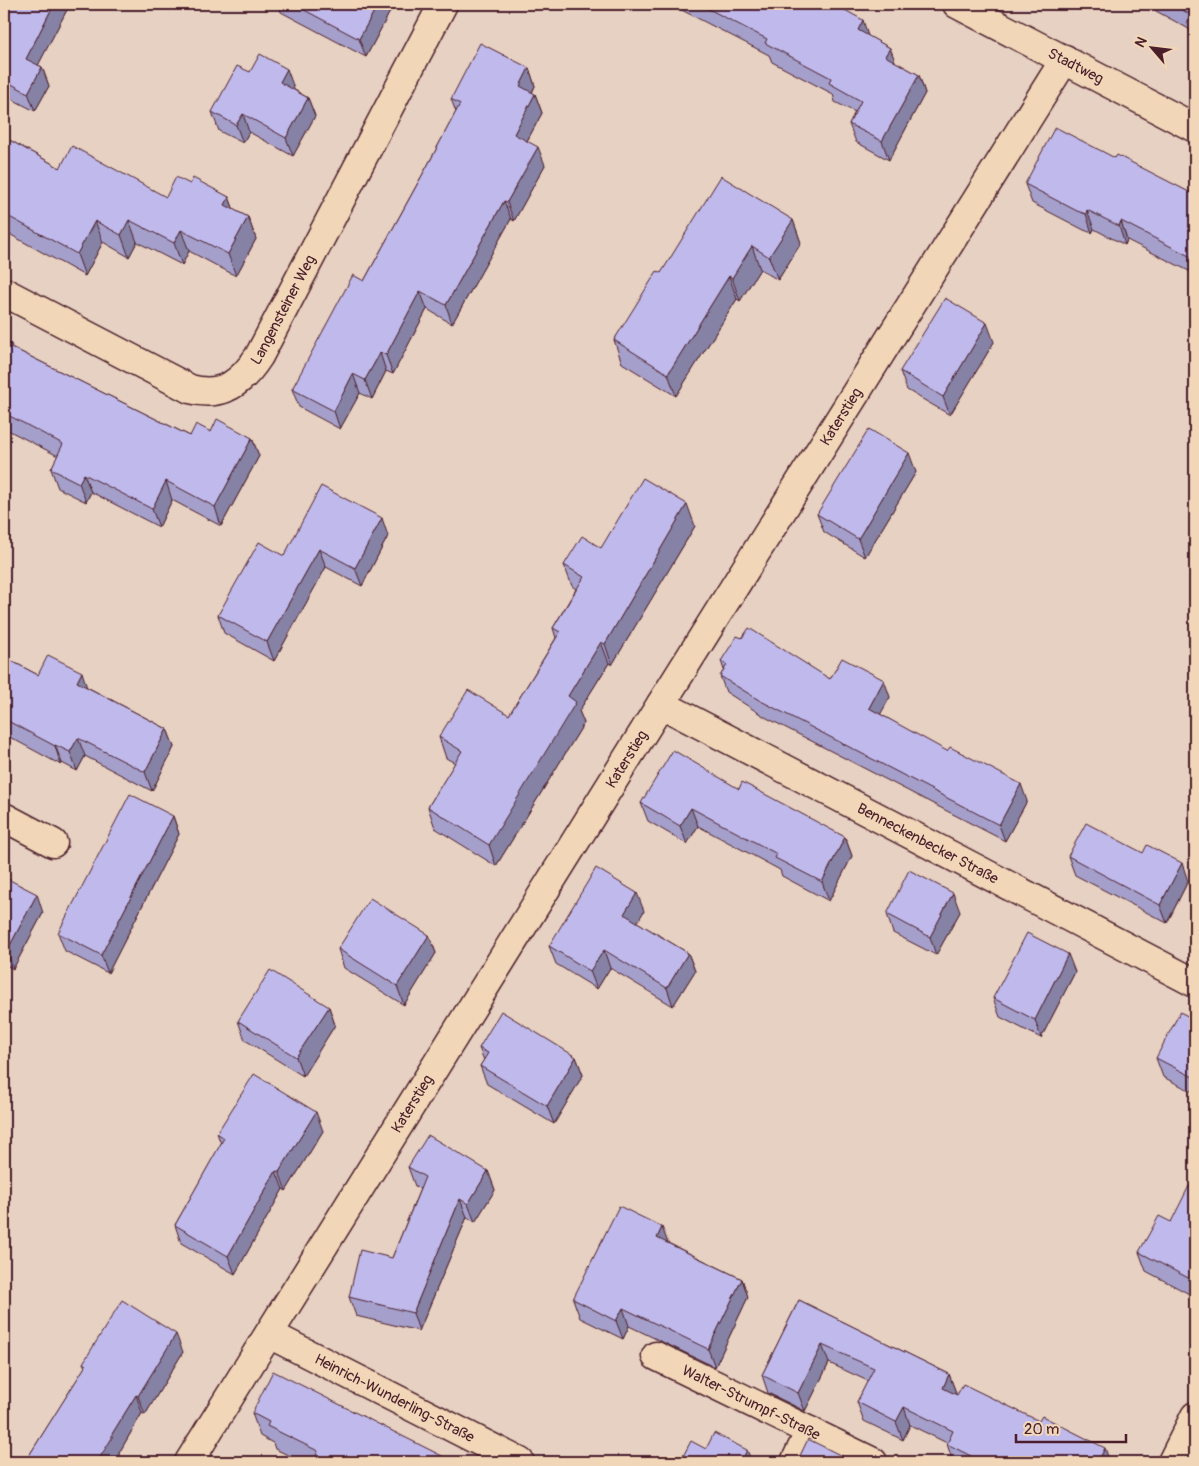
<svg xmlns="http://www.w3.org/2000/svg" width="1199" height="1466" viewBox="0 0 1199 1466" font-family="Pangolin,sans-serif">
<rect width="100%" height="100%" fill="#e7d1c2"/>
<filter id="ink" filterUnits="userSpaceOnUse"><feTurbulence type="fractalNoise" baseFrequency=".02" numOctaves="2"/><feDisplacementMap in="SourceGraphic" scale="10" xChannelSelector="R" yChannelSelector="G"/><feConvolveMatrix kernelMatrix="1 2 1 2 8 2 1 2 1" color-interpolation-filters="sRGB"/></filter>
<g filter="url(#ink)">
<g fill="none" stroke-linecap="round" stroke-linejoin="round">
<g stroke="#4a1f2b" stroke-width="31">
<g id="street">
<path id="s1" d="M957,4L1195,128"/>
<path id="s2" d="M4,292L190,389C223,398 242,382 259,356L443,4"/>
<path id="s3" d="M661,704L1195,983"/>
<path d="M4,817L53,843"/>
<path id="s4" d="M269,1334L520,1462"/>
<path id="s5" d="M656,1356L873,1462"/>
<path id="s6" d="M189,1462L661,704L1065,59"/>
<path d="M795,1462L810,1431"/>
<path d="M1172,1462L1195,1416"/>
</g>
</g>
<use href="#street" stroke="#f1d7b8" stroke-width="28"/>
</g>
<path fill="#a5a0cb" stroke="#4a1f2b" d="M4,4H70L38,65L42,67L49,86L35,111L4,95Z
M278,4H394L366,57L281,12Z
M670,4H834L868,36L890,48L895,62L919,75L925,93L889,160L856,142L849,124L855,112L835,102L833,94L772,62L769,55Z
M1153,4H1195V42H1194L1189,29L1156,11Z
M529,68L535,86L532,93L535,94L542,113L527,141L545,165L514,221L511,219L452,324L427,309L393,374L386,371L372,399L360,393L340,429L299,407L292,389L364,281L430,161L456,112L451,99Z
M250,72L294,88L293,89L308,98L315,116L293,156L249,132L243,143L219,131L212,112Z
M4,137L60,168L166,197L190,184L229,197L234,210L248,217L256,239L236,276L189,251L182,265L137,242L129,257L103,242L85,276L4,231Z
M1115,158L1195,195V274L1127,240L1125,245L1094,229L1092,233L1084,230L1032,203L1025,184Z
M793,220L801,243L778,280L760,269L740,301L737,299L676,396L622,363L614,340L661,273Z
M4,341L13,348L190,436L211,432L252,438L259,456L221,526L172,500L159,527L91,492L86,502L58,488L51,469L58,456L4,428Z
M994,342L950,415L907,390L900,371Z
M916,472L865,557L824,532L817,514Z
M695,526L612,665L609,663L579,711L584,723L496,866L435,828L428,807L455,763L446,758L439,737L509,715L556,638L553,628L576,589L572,586L564,565L601,548Z
M388,536L362,586L326,567L274,661L224,633L218,615L284,556Z
M742,638L830,679L890,697L880,714L1027,801L1005,841L765,717L726,692L720,676L724,670L721,661Z
M4,657L38,675L87,687L167,729L174,747L152,791L85,756L77,771L62,763L61,765L4,734Z
M739,789L845,837L852,856L829,901L782,876L780,870L698,826L687,844L648,821L641,803Z
M173,816L179,834L108,973L65,951L58,933Z
M1068,856L1188,881L1167,923L1075,875Z
M4,877L43,913L13,969L4,964Z
M644,911L637,922L688,953L695,971L673,1006L610,968L597,989L556,964L549,946Z
M960,912L936,955L893,933L887,914Z
M429,935L436,953L404,1005L344,968L338,949Z
M1075,972L1041,1038L1000,1017L993,998Z
M329,1007L335,1025L303,1076L245,1040L238,1021Z
M1195,1020V1093L1163,1077L1156,1058Z
M479,1048L576,1057L583,1075L554,1124L487,1084L480,1066L484,1060Z
M323,1131L286,1191L283,1189L235,1274L181,1243L175,1225L221,1144L217,1133Z
M408,1167L488,1171L495,1190L475,1222L467,1217L419,1331L356,1316L349,1297L392,1258L420,1189L415,1186Z
M1195,1189V1297L1146,1271L1139,1252L1171,1222Z
M668,1243L742,1279L748,1297L715,1367L629,1326L623,1339L580,1318L573,1299Z
M799,1300L949,1374L956,1393L955,1394L1110,1462H953L947,1444V1443L910,1425L903,1440L864,1421L857,1402L868,1381L829,1363L805,1411L768,1393L762,1375Z
M183,1352L145,1415L142,1413L119,1453V1457L115,1462H25L85,1367L83,1363Z
M252,1413L447,1462H303L275,1449L273,1443L260,1436Z"/>
<path fill="#8682a5" stroke="#4a1f2b" d="M54,4H70L32,77L26,59Z
M378,4H394L366,57L359,39Z
M863,20L869,39L858,30Z
M890,48L897,66L885,56Z
M42,67L49,86L35,111L28,93Z
M529,68L535,86L526,104L520,86Z
M287,69L294,88L287,101L280,82Z
M919,75L925,93L889,160L882,141Z
M535,94L542,113L521,152L514,134Z
M308,98L315,116L293,156L286,138Z
M243,114L249,132L243,143L236,125Z
M538,147L545,165L514,221L507,202Z
M229,197L237,219L225,205Z
M504,201L511,219L452,324L446,305Z
M1087,210L1094,229L1092,233L1086,214Z
M248,217L256,239L236,276L228,254Z
M129,220L137,242L129,257L121,235Z
M793,220L801,243L778,280L769,257Z
M95,221L103,242L85,276L77,254Z
M1121,221L1127,240L1125,245L1119,226Z
M181,230L189,251L182,265L174,243Z
M752,246L760,269L740,301L732,278Z
M729,276L737,299L676,396L668,374Z
M420,291L427,309L393,374L386,355Z
M987,323L994,342L950,415L943,397Z
M380,353L386,371L372,399L365,380Z
M353,374L360,393L340,429L334,411Z
M252,438L259,456L221,526L215,507Z
M909,453L916,472L865,557L858,539Z
M84,474L91,492L86,502L79,483Z
M166,481L172,500L159,527L152,509Z
M687,504L695,526L612,665L605,644Z
M382,518L388,536L362,586L355,568Z
M319,549L326,567L274,661L267,642Z
M601,642L609,663L579,711L584,723L496,866L489,845L568,696Z
M82,672L88,691L77,682Z
M884,680L890,697L875,724L869,708Z
M167,729L174,747L152,791L145,772Z
M78,738L85,756L77,771L70,752Z
M55,745L62,763L61,765L55,746Z
M1021,784L1027,801L1005,841L999,825Z
M691,808L698,826L687,844L680,826Z
M173,816L179,834L108,973L101,955Z
M845,837L852,856L829,901L822,882Z
M1182,863L1188,881L1167,923L1160,905Z
M637,893L644,911L631,933L624,914Z
M953,893L960,912L936,955L930,937Z
M37,894L43,913L13,969L7,951Z
M429,935L436,953L404,1005L397,986Z
M604,950L610,968L597,989L590,971Z
M688,953L695,971L673,1006L667,988Z
M1068,954L1075,972L1041,1038L1035,1020Z
M329,1007L335,1025L303,1076L296,1057Z
M576,1057L583,1075L554,1124L547,1106Z
M316,1112L323,1131L286,1191L279,1172Z
M276,1171L283,1189L235,1274L228,1256Z
M488,1171L495,1190L475,1222L468,1204Z
M460,1199L467,1217L419,1331L413,1313Z
M662,1227L669,1246L657,1238Z
M742,1279L748,1297L715,1367L708,1349Z
M623,1308L629,1326L623,1339L616,1321Z
M176,1334L183,1352L145,1415L138,1396Z
M822,1345L829,1363L805,1411L798,1393Z
M949,1374L956,1393L949,1407L943,1388Z
M136,1395L142,1413L119,1453V1457L115,1462H97L112,1434Z
M904,1407L910,1425L903,1440L896,1422Z
M1105,1448L1110,1462H1098Z
M747,1450L752,1462H741Z"/>
<path fill="#c0baec" stroke="#4a1f2b" d="M4,4H54L26,59L42,67L28,93L4,80Z
M293,4H378L359,39Z
M699,4H834L863,20L858,30L890,48L885,56L919,75L882,141L849,124L861,101L829,83L831,78L765,43L767,39Z
M1170,4H1195V28L1187,23L1192,15Z
M480,43L529,68L520,86L535,94L514,134L538,147L507,202L504,201L446,305L420,291L386,355L380,353L365,380L353,374L334,411L292,389L353,275L364,281L430,161L460,104L451,99Z
M260,54L287,69L280,82L308,98L286,138L243,114L236,125L212,112L237,66L250,72Z
M1055,127L1115,158L1117,155L1195,195V259L1121,221L1119,226L1087,210L1086,214L1077,211L1025,184Z
M4,137L60,168L72,146L166,197L176,177L190,184L193,178L229,197L225,205L248,217L228,254L181,230L174,243L129,220L121,235L95,221L77,254L4,214Z
M721,176L793,220L769,257L752,246L732,278L729,276L668,374L614,340L657,271L661,273Z
M945,298L987,323L943,397L900,371Z
M4,341L12,345L11,347L190,436L196,424L211,432L217,419L252,438L215,507L166,481L152,509L84,474L79,483L51,469L63,444L4,413Z
M869,429L909,453L858,539L817,514Z
M643,478L687,504L605,644L601,642L568,696L576,702L489,845L428,807L462,751L439,737L468,690L509,715L560,632L553,628L584,577L564,565L582,536L601,548Z
M321,486L382,518L355,568L319,549L267,642L218,615L259,542L284,556Z
M749,628L830,679L842,658L884,680L869,708L947,751L950,747L1021,784L999,825L759,700L720,676L727,665L721,661L737,636L742,638Z
M48,655L82,672L77,682L167,729L145,772L78,738L70,752L55,745V746L4,719V657L38,675Z
M673,750L739,789L742,782L845,837L822,882L775,858L777,854L691,808L680,826L641,803Z
M130,794L173,816L101,955L58,933Z
M1086,823L1143,853L1147,845L1182,863L1160,905L1068,856Z
M596,868L637,893L624,914L688,953L667,988L604,950L590,971L549,946Z
M909,870L953,893L930,937L887,914Z
M4,877L37,894L7,951L4,949Z
M370,898L429,935L397,986L338,949Z
M1027,933L1068,954L1035,1020L993,998Z
M270,970L329,1007L296,1057L238,1021Z
M501,1011L576,1057L547,1106L480,1066L488,1053L479,1048Z
M1180,1012L1195,1020V1078L1156,1058Z
M254,1074L316,1112L279,1172L276,1171L228,1256L175,1225L224,1138L217,1133Z
M428,1135L488,1171L468,1204L460,1199L413,1313L349,1297L360,1250L392,1258L425,1177L408,1167Z
M1189,1186L1195,1189V1279L1194,1281L1139,1252L1159,1216L1171,1222Z
M619,1206L662,1227L657,1238L742,1279L708,1349L623,1308L616,1321L573,1299Z
M122,1300L176,1334L138,1396L136,1395L112,1434V1438L97,1462H25L86,1365L83,1363Z
M799,1300L949,1374L943,1388L957,1395L963,1384L1039,1421L1042,1416L1105,1448L1098,1462H983L947,1444L953,1431L904,1407L896,1422L857,1402L874,1368L822,1345L798,1393L762,1375Z
M273,1371L446,1458L444,1462H313L318,1451L267,1426L269,1422L252,1413Z
M714,1433L747,1450L741,1462H680L691,1441L706,1449Z
M808,1439L854,1462H797Z"/>
</g>
<g text-anchor="middle" stroke-width="4" stroke-linejoin="round" paint-order="stroke">
<g font-size="15" fill="#4a1f2b" stroke="#f1d7b8">
<text dy="5" stroke="none"><textPath href="#s1" startOffset="134">Stadtweg</textPath></text>
<text dy="5" stroke="none"><textPath href="#s2" startOffset="345">Langensteiner Weg</textPath></text>
<text dy="5" stroke="none"><textPath href="#s6" startOffset="1232">Katerstieg</textPath></text>
<text dy="5" stroke="none"><textPath href="#s6" startOffset="828">Katerstieg</textPath></text>
<text dy="5" stroke="none"><textPath href="#s3" startOffset="301">Benneckenbecker Straße</textPath></text>
<text dy="5" stroke="none"><textPath href="#s6" startOffset="422">Katerstieg</textPath></text>
<text dy="5" stroke="none"><textPath href="#s4" startOffset="141">Heinrich-Wunderling-Straße</textPath></text>
<text dy="5" stroke="none"><textPath href="#s5" startOffset="106">Walter-Strumpf-Straße</textPath></text>
</g>
</g>
<rect width="1199" height="1466" fill="none" stroke="#f1d7b8" stroke-width="20"/>
<rect x="10" y="10" width="1179" height="1446" fill="none" stroke="#4a1f2b" stroke-width="2" filter="url(#ink)"/>
<g transform="translate(1152 48) rotate(298)" stroke="#f1d7b8" stroke-width="4" paint-order="stroke">
<path d="M0-4L9 19L0 12L-9 19Z" fill="#4a1f2b"/>
<text y="-8" font-size="14" font-weight="bold" text-anchor="middle" fill="#4a1f2b">N</text>
</g>
<path d="M1016 1434v8h110v-8" fill="none" stroke="#4a1f2b" stroke-width="2.5"/>
<text x="1024" y="1434" font-size="15" fill="#4a1f2b" stroke="#f1d7b8" stroke-width="4" paint-order="stroke">20 m</text>
</svg>
